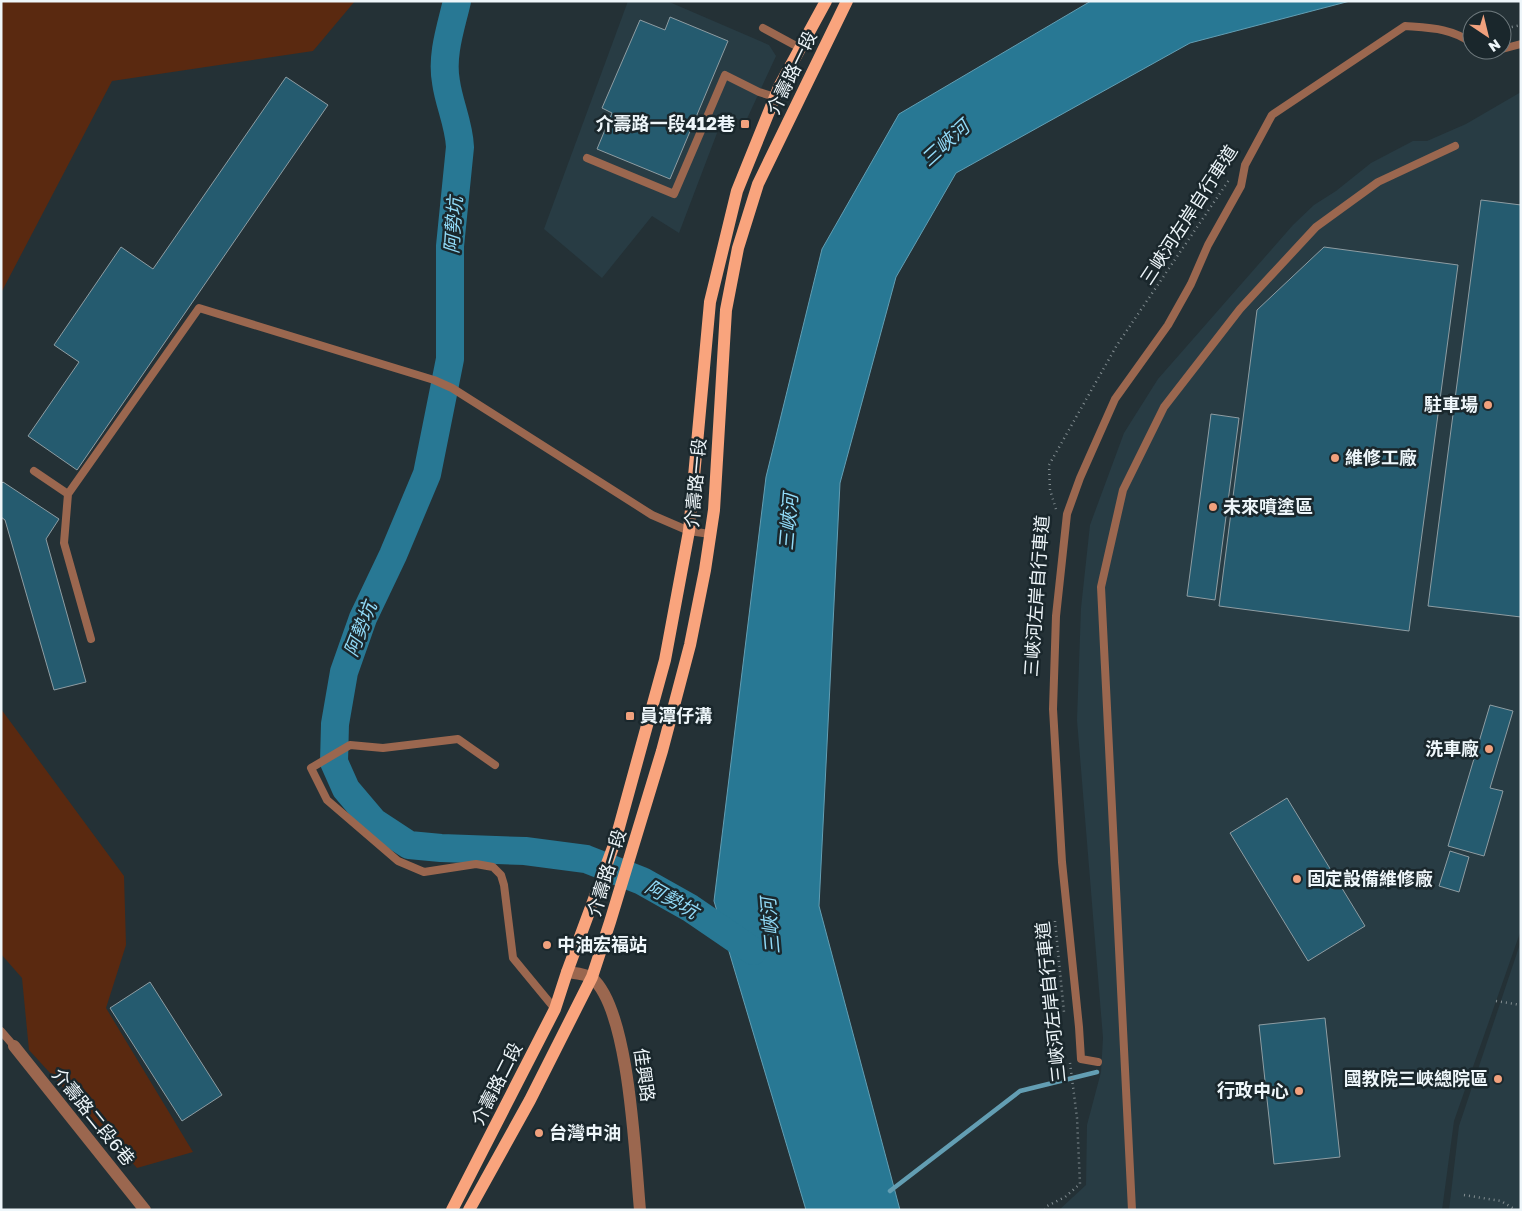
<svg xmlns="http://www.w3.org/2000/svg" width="1522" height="1211" viewBox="0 0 1522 1211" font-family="'Golos Text','Noto Sans TC',sans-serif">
<rect width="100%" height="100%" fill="#243136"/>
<path fill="#283c44" d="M628,1H667L769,45L776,56L745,123L725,112L679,233L652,216L602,278L544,229Z
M1521,92V930L1454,1121L1442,1210H1059L1086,1185L1087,1125L1101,1072L1103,1038L1077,720L1081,608L1090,525L1124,433L1158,379L1293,225L1314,205L1336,191L1371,163L1413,141H1427L1466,124Z
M1521,941V1210H1449L1459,1126Z"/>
<path fill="#5a2910" d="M1,1H355L313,51L112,81L1,293Z
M1,709L124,876L126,945L106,1008L193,1152L137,1168L29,1050L22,978L1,954Z"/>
<path fill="#287894" stroke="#639eb3" d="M1091,1H1350L1190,43L956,173L896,277L840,483L819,906L900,1210H806L714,901L766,477L822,249L899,114Z"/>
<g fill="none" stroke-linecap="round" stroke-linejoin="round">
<path stroke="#639eb3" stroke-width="4.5" d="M890,1191L1020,1091L1097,1072"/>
<path stroke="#287894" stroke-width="28" d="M457,1C451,27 441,55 446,82C449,104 459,124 460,147L450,246V359L427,474L393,555L363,618L344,672L335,724L334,762L346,789L374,822L409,845L441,848L525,851L586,859L642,881L690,908L753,951"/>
</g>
<path fill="#255b6f" stroke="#8e9da3" d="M670,17L728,41L670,179L597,149L612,113L602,108L640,20L665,30Z
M286,77L328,105L77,470L28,436L79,362L54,345L121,247L153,269Z
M1481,200L1521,205V617L1428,606Z
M1324,247L1458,265L1409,631L1219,606L1257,310Z
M1211,414L1239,418L1215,600L1187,596Z
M3,482L59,519L46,539L86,682L54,690L5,520L1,517V484Z
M1490,705L1513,711L1490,788L1503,791L1484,856L1448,846Z
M1287,798L1365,926L1308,961L1230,833Z
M1450,851L1469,857L1459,892L1439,886Z
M150,982L222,1095L182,1121L110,1008Z
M1325,1018L1340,1157L1274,1164L1259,1025Z"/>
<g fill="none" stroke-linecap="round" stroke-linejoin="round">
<path stroke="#828d91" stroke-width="2.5" stroke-dasharray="1 4" stroke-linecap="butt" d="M1502,29L1521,25
M1056,509L1050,490L1049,465L1117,345L1229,180
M1055,921L1064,1012
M1496,1001L1521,1005
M1464,1195L1501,1201L1516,1210
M1045,1210L1047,1206L1065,1197L1080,1184L1077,1118L1070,1063"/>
<path stroke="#9b674f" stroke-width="8" d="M763,28L800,48
M1502,49L1521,44
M1481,50L1485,53L1496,50
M587,158L674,194L725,75L759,92L775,97
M34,471L68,494L199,308L434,380L452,388L652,515L689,531L710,534
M68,494L64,543L91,639
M495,765L458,739L383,748L350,745L311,768L327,800L398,861L424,872L476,864L493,867L501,875L504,885L513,958L555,1009
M1,1031L14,1046
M1098,1062L1081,1059L1079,1027L1062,862L1053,709L1056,616L1067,514L1080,478L1115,399L1168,325L1191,284L1208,245L1241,186L1245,165L1272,115L1405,26C1431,28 1451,28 1472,43
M1132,1210L1101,587L1123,490L1164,407L1240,309L1316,227L1378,182L1455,146"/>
<path stroke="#9b674f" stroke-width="12" d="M14,1046L145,1210"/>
<path stroke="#9b674f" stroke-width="12" d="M567,972C574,973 587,974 592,978C630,1010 635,1159 640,1210"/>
<path stroke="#f9a47d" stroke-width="12" d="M452,1210L555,1009L567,972L615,842L665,660L689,531L710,302L737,191L779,87L826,1
M469,1210L530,1100L592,977L610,922L662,751L690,645L705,570L714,510L726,310L738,248L758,184L847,1"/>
</g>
<g fill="#f1a17d" stroke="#1a272c" stroke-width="2">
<rect x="740" y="119" width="10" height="10" rx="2.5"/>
<circle cx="1488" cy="405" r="5"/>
<circle cx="1335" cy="458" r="5"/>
<circle cx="1213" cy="507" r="5"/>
<rect x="625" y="711" width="10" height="10" rx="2.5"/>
<circle cx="1489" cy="749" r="5"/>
<circle cx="1297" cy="879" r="5"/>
<circle cx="547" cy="945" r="5"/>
<circle cx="1498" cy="1079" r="5"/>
<circle cx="1299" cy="1091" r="5"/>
<circle cx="539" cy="1133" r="5"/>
</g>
<g text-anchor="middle" stroke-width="5" stroke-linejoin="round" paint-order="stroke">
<g font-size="18" fill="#eef6fa" stroke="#1a272c">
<text transform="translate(792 73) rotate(-64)" y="6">介壽路一段</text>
<text transform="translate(1189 215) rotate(-57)" y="6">三峽河左岸自行車道</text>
<text transform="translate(696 483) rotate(-85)" y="6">介壽路一段</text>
<text transform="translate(1037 596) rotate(-86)" y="6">三峽河左岸自行車道</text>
<text transform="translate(607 873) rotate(-73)" y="6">介壽路一段</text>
<text transform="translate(1051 1002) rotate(-96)" y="6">三峽河左岸自行車道</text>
<text transform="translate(644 1075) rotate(82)" y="6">佳興路</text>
<text transform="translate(497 1084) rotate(-63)" y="6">介壽路二段</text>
<text transform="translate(93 1117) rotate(51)" y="6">介壽路二段6巷</text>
</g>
<g font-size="18" font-weight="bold" fill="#eef6fa" stroke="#1a272c" text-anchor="start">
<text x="735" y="130" text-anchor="end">介壽路一段412巷</text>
<text x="1478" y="411" text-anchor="end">駐車場</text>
<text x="1345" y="464">維修工廠</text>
<text x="1223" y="513">未來噴塗區</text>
<text x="640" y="722">員潭仔溝</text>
<text x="1479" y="755" text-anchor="end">洗車廠</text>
<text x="1307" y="885">固定設備維修廠</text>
<text x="557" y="951">中油宏福站</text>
<text x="1488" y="1085" text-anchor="end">國教院三峽總院區</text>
<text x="1289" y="1097" text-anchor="end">行政中心</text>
<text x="549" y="1139">台灣中油</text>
</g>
<g font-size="19" font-style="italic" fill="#91daf7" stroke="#1a272c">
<text transform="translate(945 143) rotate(-42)" y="7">三峽河</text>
<text transform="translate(453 225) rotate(-86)" y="7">阿勢坑</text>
<text transform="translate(788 522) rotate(-85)" y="7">三峽河</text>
<text transform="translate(360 629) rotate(-69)" y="7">阿勢坑</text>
<text transform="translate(672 899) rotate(30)" y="7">阿勢坑</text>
<text transform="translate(770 926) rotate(-95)" y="7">三峽河</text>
</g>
</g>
<rect width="1522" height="1211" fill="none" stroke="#eef6fa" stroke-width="5"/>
<g transform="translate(1487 35) rotate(145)"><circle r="24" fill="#1a272c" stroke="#6f7a7e"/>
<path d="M0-4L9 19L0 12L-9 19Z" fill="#f1a17d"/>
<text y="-8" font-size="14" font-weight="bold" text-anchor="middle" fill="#eef6fa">N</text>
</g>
</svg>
